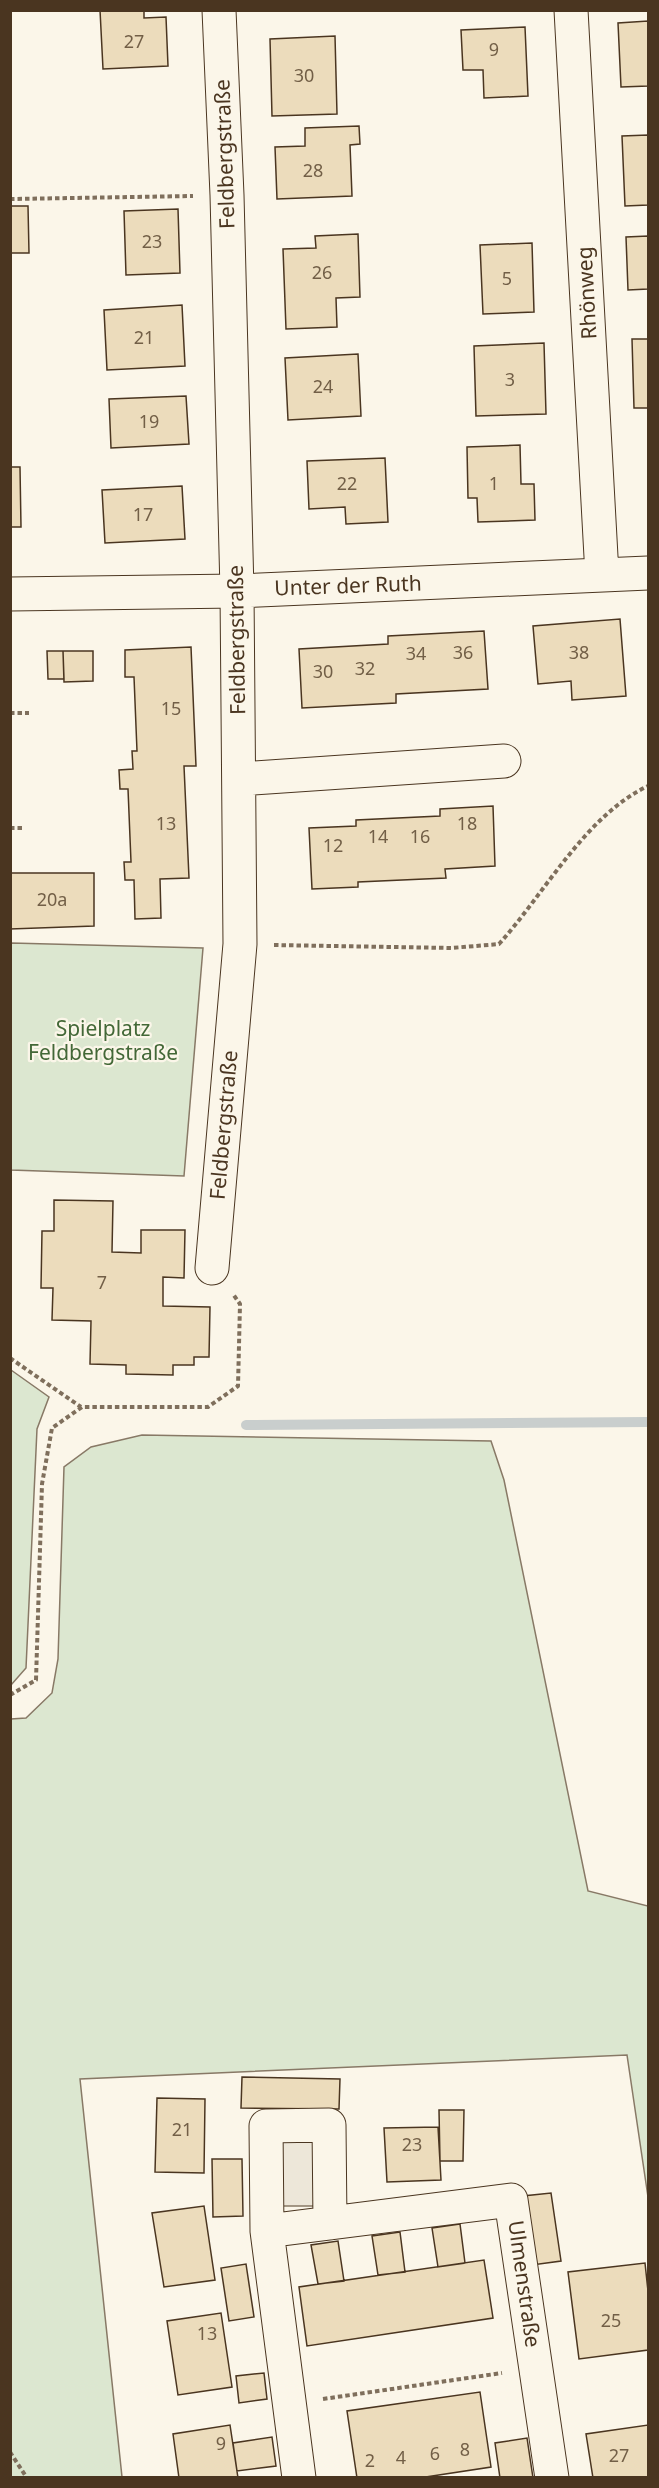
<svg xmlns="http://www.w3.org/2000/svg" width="659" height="2488" viewBox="0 0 659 2488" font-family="'Noto Sans',sans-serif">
<rect width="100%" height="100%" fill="#fbf6e9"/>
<path fill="#dce7d0" stroke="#887966" stroke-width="1.5" d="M11,943L203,948L184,1176L11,1170Z
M11,1370L49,1397L37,1429L26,1668L11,1685Z
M142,1435L491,1441L504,1480L588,1891L648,1906V2197L627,2055L80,2079L122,2477H11V1719L26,1718L52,1693L58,1659L64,1467L91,1447Z"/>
<path fill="#ede7d9" stroke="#887966" stroke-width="1.5" d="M278,2140H318L319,2206H278Z"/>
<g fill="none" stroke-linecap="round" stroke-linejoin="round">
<path stroke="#c9cecd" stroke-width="10" d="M246,1425L648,1422"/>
</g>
<path fill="#ecdcbc" stroke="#4a3520" stroke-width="1.5" d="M100,10H144V18L166,17L168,66L103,69Z
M648,21V86L621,87L618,23Z
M525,27L528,96L484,98L483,70H463L461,30Z
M335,36L337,114L272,116L270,39Z
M359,126L360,144L350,145L352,196L277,199L275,147L305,146V128Z
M648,135V205L625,206L622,136Z
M10,206H28L29,253H10Z
M178,209L180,273L126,275L124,211Z
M358,234L360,297L336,298L337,327L286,329L283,249L316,248L315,236Z
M648,236V289L628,290L626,237Z
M532,243L534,312L483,314L480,245Z
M182,305L185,366L107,370L104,310Z
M632,339H648V408H634Z
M544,343L546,414L476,416L474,346Z
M358,354L361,416L288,420L285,358Z
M186,396L189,444L111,448L109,399Z
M520,445L521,484H534L535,520L478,522L477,498H468L467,447Z
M385,458L388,522L346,524L345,507L309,509L307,461Z
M10,467H20L21,527H10Z
M182,486L185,539L105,543L102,490Z
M620,619L626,696L572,700L571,681L538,684L533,626Z
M484,631L488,689L396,694V703L302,708L299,649L388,644V636Z
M191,647L196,766H184L189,878L160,879L161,918L135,919L134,880H125L124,862H131L128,789H120L119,770L133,769L132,751H137L134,677H125V650Z
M47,651H63L64,679H48Z
M63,651H93V681L64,682Z
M493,806L495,866L445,869L446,878L358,882V887L312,889L309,828L356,826V820L440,816V809Z
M10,873H94V926L10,929Z
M54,1200L113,1201L112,1252L141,1253V1230H185L184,1278L163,1277V1306L210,1307L209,1357H194V1365H173V1375L126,1374V1365L90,1364L91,1321L52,1320L53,1288H41L42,1231H54Z
M242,2077L340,2079L339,2109L241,2108Z
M157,2098L205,2099L204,2173L155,2172Z
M439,2110H464L463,2161H440Z
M438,2127L441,2180L387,2182L384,2128Z
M212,2159H242L243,2216L213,2217Z
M551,2193L561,2261L532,2265L523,2196Z
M204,2206L215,2280L164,2287L152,2213Z
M460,2224L465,2263L438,2267L432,2228Z
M400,2232L405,2272L378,2275L372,2236Z
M338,2241L344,2281L318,2284L311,2245Z
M484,2260L493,2318L307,2346L299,2287Z
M645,2263L648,2291V2350L579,2359L568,2272Z
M246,2264L254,2317L229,2321L221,2268Z
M221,2313L232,2387L178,2395L167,2321Z
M264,2373L267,2399L239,2403L236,2376Z
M480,2392L491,2467L419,2478H357L347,2411Z
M230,2425L238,2478H179L173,2434Z
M648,2425V2478H593L586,2434Z
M272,2437L276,2466L237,2471L233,2443Z
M527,2438L533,2478H500L495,2443Z"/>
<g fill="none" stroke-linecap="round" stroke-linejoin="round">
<g stroke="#4a3520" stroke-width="35">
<path id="minor" d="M571,10L602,575
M10,594L237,591L648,573
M239,779L504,761
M212,1268L240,944L237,591L227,195L219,10
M267,2231L511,2200L552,2478
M299,2478L267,2231L266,2126L329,2125L330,2223"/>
</g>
<path stroke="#7f6f5c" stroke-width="4" stroke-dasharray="4.5 3" stroke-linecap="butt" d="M10,199L193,196
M10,713H29
M10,828H24
M274,945L451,948L499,944C545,893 586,815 648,786
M10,1358L81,1407
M10,1695L36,1680L42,1484L52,1428L82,1407H208L238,1386L240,1304L233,1294
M323,2399L502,2373
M10,2452L27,2478"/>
<use href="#minor" stroke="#fbf6e9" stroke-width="33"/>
</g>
<g text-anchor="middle" stroke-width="4.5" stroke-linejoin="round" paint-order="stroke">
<g font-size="18" fill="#725f47">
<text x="134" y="48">27</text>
<text x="494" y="56">9</text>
<text x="304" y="82">30</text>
<text x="313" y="177">28</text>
<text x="152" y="248">23</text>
<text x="322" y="279">26</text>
<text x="507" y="285">5</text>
<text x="144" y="344">21</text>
<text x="510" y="386">3</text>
<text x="323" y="393">24</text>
<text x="149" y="428">19</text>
<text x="347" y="490">22</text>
<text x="494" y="490">1</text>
<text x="143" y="521">17</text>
<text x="463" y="659">36</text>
<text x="579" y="659">38</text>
<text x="416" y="660">34</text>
<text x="365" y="675">32</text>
<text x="323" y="678">30</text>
<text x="171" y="715">15</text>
<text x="166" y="830">13</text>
<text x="467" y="830">18</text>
<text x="378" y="843">14</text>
<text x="420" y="843">16</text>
<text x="333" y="852">12</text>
<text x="52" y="906">20a</text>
<text x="102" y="1289">7</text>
<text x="182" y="2136">21</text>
<text x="412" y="2151">23</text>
<text x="611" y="2327">25</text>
<text x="207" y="2340">13</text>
<text x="221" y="2450">9</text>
<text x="465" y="2456">8</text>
<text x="435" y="2460">6</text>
<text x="619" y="2462">27</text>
<text x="401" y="2464">4</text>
<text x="370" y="2467">2</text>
</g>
<g font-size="21" fill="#4a3520" stroke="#fbf6e9">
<text transform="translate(225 154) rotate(-92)" y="7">Feldbergstraße</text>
<text transform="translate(587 293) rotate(-93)" y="7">Rhönweg</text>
<text transform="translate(348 586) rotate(-2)" y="7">Unter der Ruth</text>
<text transform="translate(237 640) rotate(-91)" y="7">Feldbergstraße</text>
<text transform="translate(224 1125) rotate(-85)" y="7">Feldbergstraße</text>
<text transform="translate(524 2284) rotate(82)" y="7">Ulmenstraße</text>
</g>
<g font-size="21" fill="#436837" stroke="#fbf6e9">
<text x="103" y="1036">Spielplatz<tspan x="103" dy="24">Feldbergstraße</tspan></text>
</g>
</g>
<rect width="659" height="2488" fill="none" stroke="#4a3520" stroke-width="24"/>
</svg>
